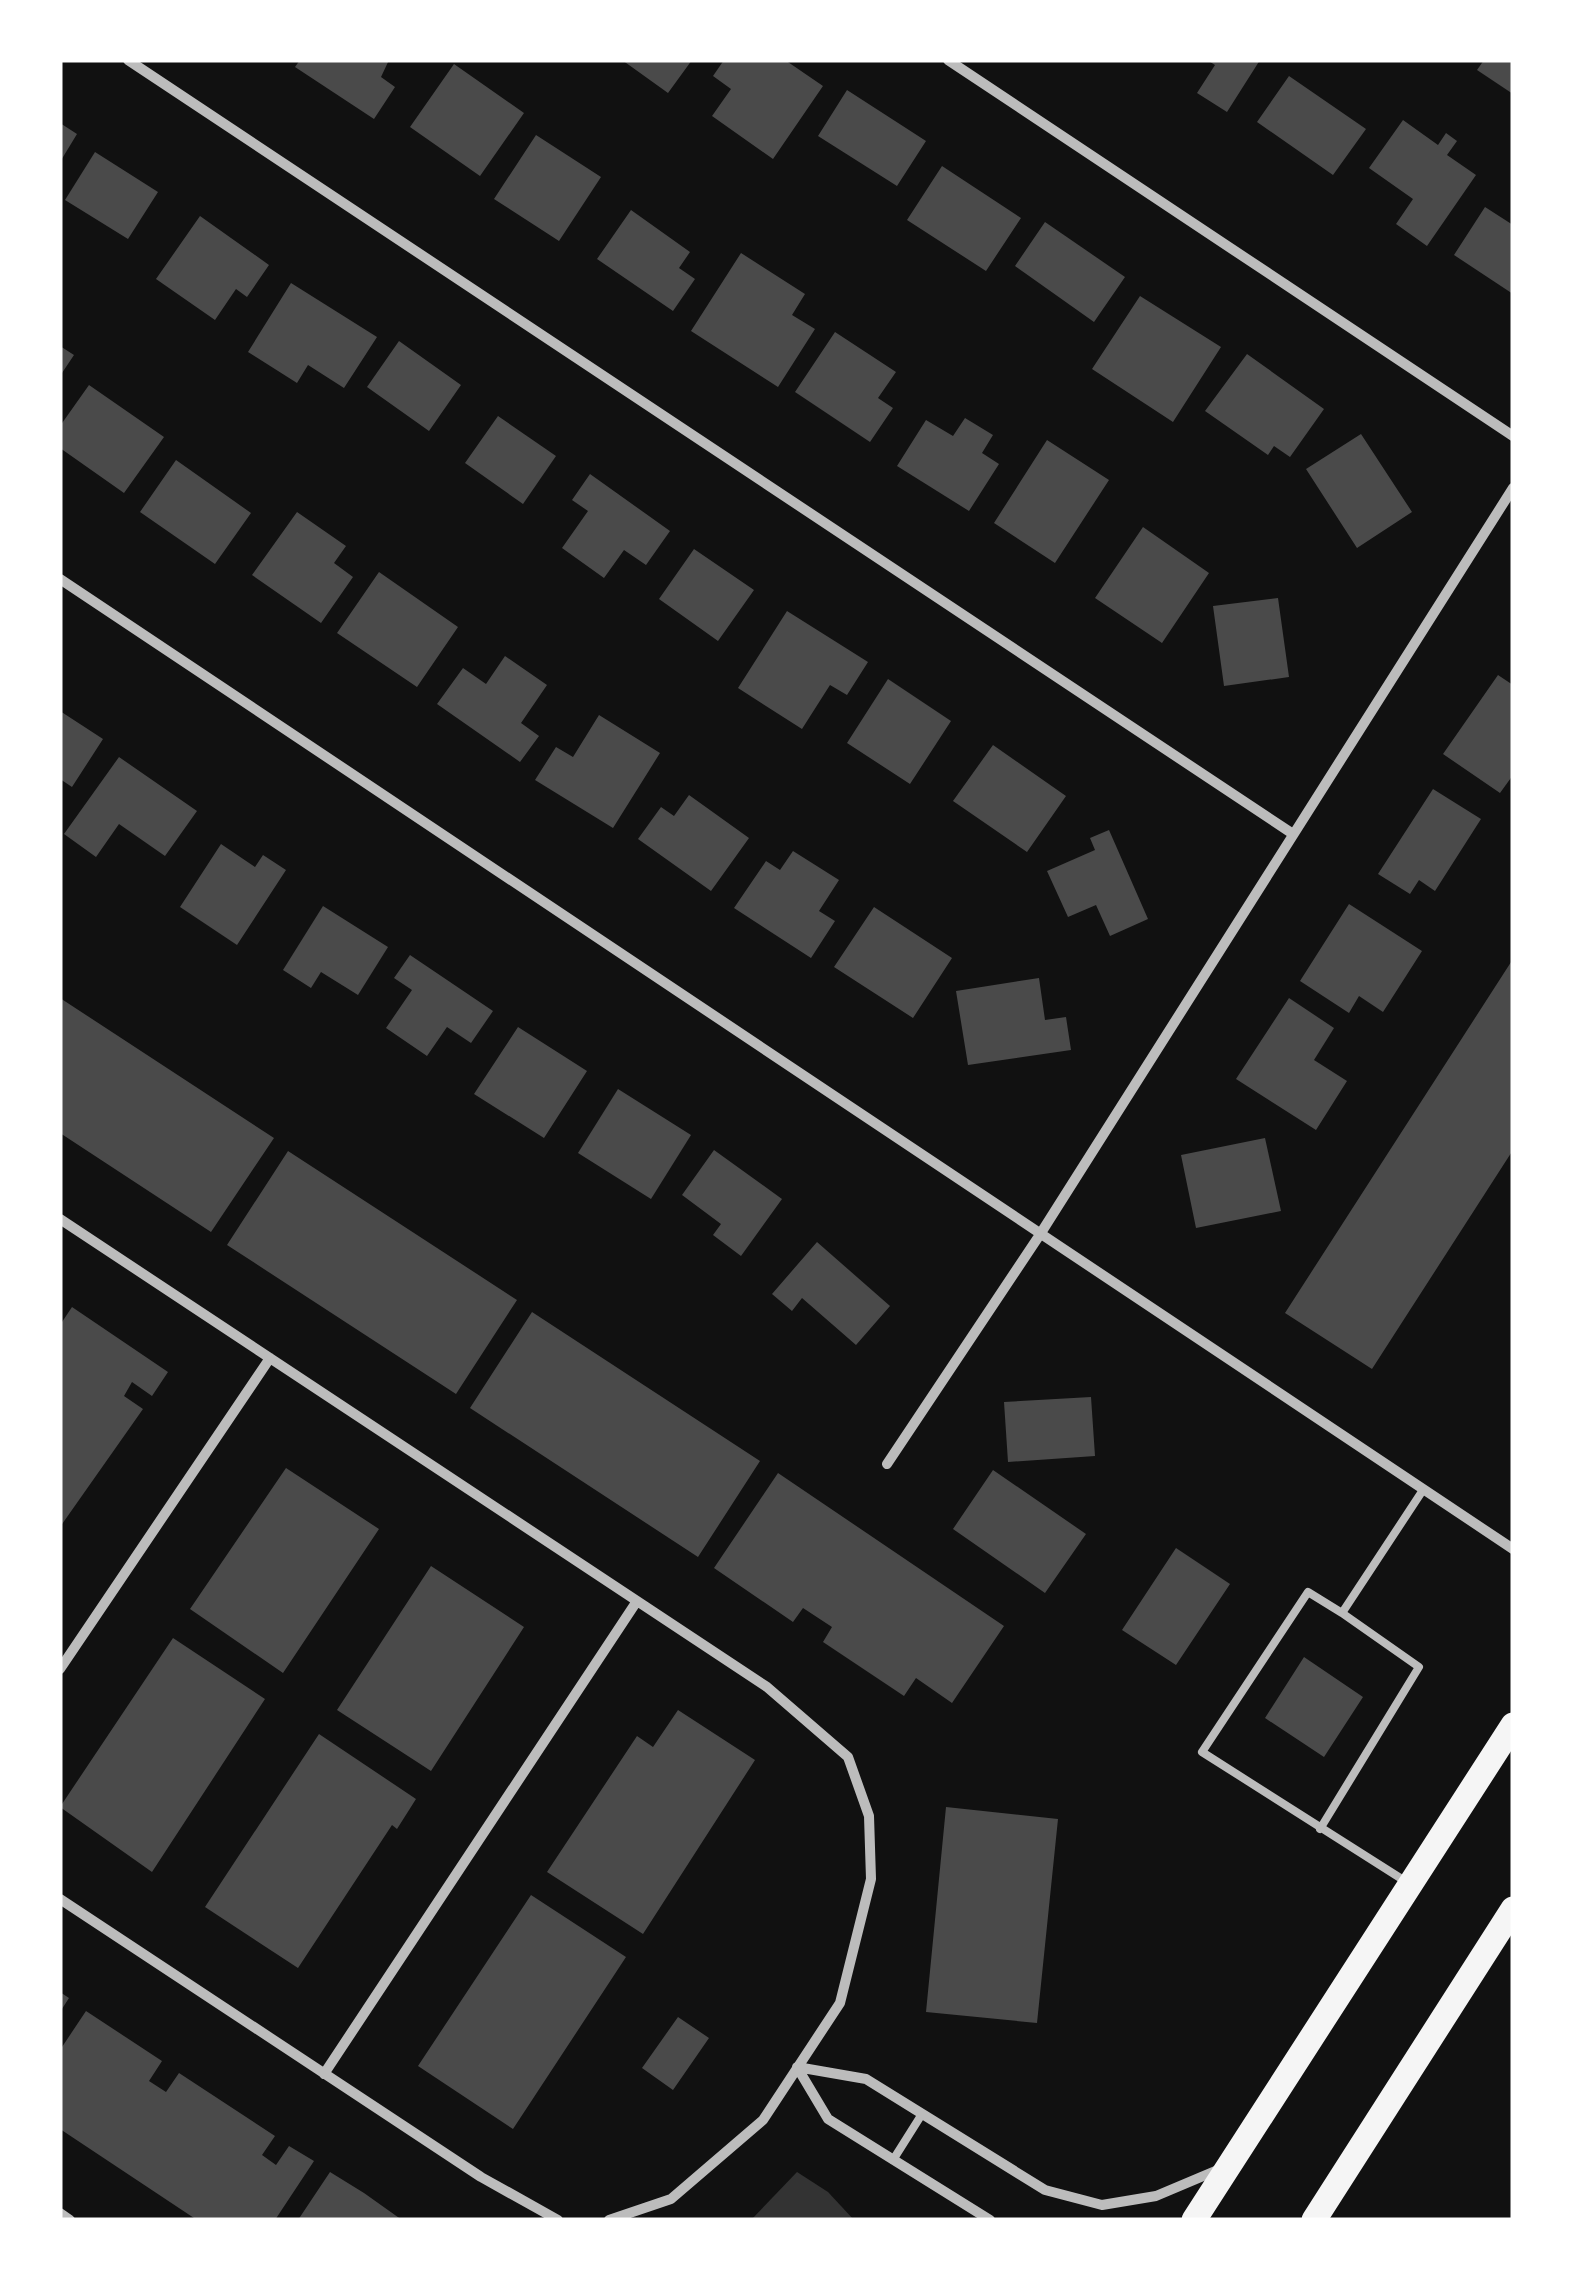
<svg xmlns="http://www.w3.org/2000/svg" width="1573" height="2280" viewBox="0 0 1573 2280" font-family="Poppins,sans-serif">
<rect width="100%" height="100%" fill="#111"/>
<path fill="#333" d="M797,2172L828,2192L854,2220H751Z"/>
<path fill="#4a4a4a" d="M300,60H389L381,77L395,87L374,119L295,67Z
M622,60H692L668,93Z
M724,60H785L823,86L773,159L712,116L731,89L713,76Z
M1207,60H1260L1227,112L1197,93L1215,65Z
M1484,60H1513V94L1477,70Z
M454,64L524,113L480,176L410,127Z
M1289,76L1366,129L1333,175L1257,122Z
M847,90L926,141L897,186L818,136Z
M1403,120L1438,145L1446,133L1457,141L1447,155L1476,175L1427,246L1396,224L1413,199L1369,168Z
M60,123L77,134L60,162Z
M536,135L601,177L559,241L494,199Z
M95,152L158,192L128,239L65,200Z
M942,166L1021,218L986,271L907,220Z
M1485,207L1513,225V294L1454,255Z
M631,210L690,252L679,268L695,279L673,311L597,259Z
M200,216L269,265L247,297L236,289L215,320L156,279Z
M1045,222L1125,277L1094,322L1015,266Z
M741,253L805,294L792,315L815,329L778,387L691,331Z
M291,283L377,337L344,388L308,365L297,383L248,352Z
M1140,296L1221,347L1173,422L1092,369Z
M835,332L896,372L878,398L893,408L870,442L795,392Z
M399,341L461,385L429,431L367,387Z
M60,346L74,355L60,376Z
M1247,354L1324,409L1290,457L1274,446L1268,455L1205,411Z
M89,385L164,437L124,493L60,448V426Z
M498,416L556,456L523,504L465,463Z
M965,418L993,435L982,453L999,464L969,511L897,466L926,420L953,436Z
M1361,434L1412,512L1357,548L1306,469Z
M1047,440L1109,480L1055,563L994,523Z
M176,460L251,513L215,564L140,512Z
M590,474L670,531L646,565L624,550L604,578L562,548L588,511L572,500Z
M297,512L346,546L334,563L353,577L321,623L252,575Z
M1143,527L1209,573L1162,643L1095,598Z
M694,549L754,590L718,641L659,599Z
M379,572L458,627L417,687L337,633Z
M1278,598L1289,677L1224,686L1213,606Z
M787,611L868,662L847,695L830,685L802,729L738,688Z
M505,656L547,685L521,723L539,736L520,762L437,704L463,668L486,684Z
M1498,675L1513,685V775L1500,793L1443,754Z
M888,679L951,721L910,784L847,743Z
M60,711L103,739L72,787L60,779Z
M599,715L660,753L613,828L535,780L556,747L573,757Z
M993,745L1066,796L1027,852L953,801Z
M119,757L197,811L165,856L119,824L96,857L64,834Z
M1433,789L1481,819L1435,891L1419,880L1410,894L1378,874Z
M689,795L749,838L711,891L638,839L661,807L674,816Z
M1109,830L1148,919L1110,936L1096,905L1068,917L1047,871L1095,850L1090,838Z
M221,844L255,867L263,855L286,870L237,945L180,907Z
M793,851L839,880L819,911L835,921L811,958L734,908L766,861L780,870Z
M1349,904L1422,951L1383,1012L1359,996L1349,1013L1300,981Z
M323,906L388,947L358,995L321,972L311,988L283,970Z
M874,907L952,958L913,1018L834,967Z
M410,955L493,1011L471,1043L447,1027L427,1056L386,1028L412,990L394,978Z
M1513,959V1150L1372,1369L1285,1313Z
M1039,978L1045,1020L1066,1017L1071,1050L968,1065L956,991Z
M60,998L274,1138L211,1232L60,1133Z
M1289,998L1334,1028L1314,1060L1347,1081L1316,1130L1236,1079Z
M518,1027L587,1071L544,1138L474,1094Z
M618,1089L691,1135L651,1199L578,1153Z
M1265,1138L1281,1211L1196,1228L1181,1155Z
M714,1150L782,1199L741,1256L713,1235L721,1224L682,1195Z
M288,1151L517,1300L456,1394L227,1245Z
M817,1242L890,1306L856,1345L802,1298L792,1311L772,1294Z
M72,1307L168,1372L152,1396L132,1382L124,1396L143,1409L60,1527V1325Z
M532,1312L760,1461L698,1557L470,1408Z
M1091,1397L1095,1456L1008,1462L1004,1402Z
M286,1468L379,1529L283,1673L190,1609Z
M993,1470L1086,1534L1045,1593L953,1529Z
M778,1473L1004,1626L952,1703L916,1678L904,1696L823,1642L832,1627L803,1608L793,1622L714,1568Z
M1176,1548L1230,1584L1176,1665L1122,1630Z
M431,1566L524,1627L431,1771L337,1710Z
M173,1638L265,1699L152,1872L60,1807Z
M1304,1657L1363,1697L1324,1757L1265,1718Z
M678,1710L755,1760L643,1934L547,1872L637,1736L653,1747Z
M319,1734L416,1799L397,1829L392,1825L298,1968L205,1907Z
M946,1807L1058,1819L1037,2023L926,2012Z
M531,1895L626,1957L513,2129L418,2066Z
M60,1992L69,1998L60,2012Z
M86,2011L162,2061L149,2081L166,2092L179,2073L275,2136L262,2155L276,2165L289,2146L314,2161L275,2220H197L60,2129V2050Z
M678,2017L709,2038L673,2090L642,2068Z
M330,2172L364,2193L402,2220H298Z"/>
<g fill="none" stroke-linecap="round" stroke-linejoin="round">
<path stroke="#bcbcbc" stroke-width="8" d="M1320,1829L1419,1667L1342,1613
M1405,1881L1202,1752L1308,1592L1342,1613L1423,1490
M893,2160L922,2114"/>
<path stroke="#bcbcbc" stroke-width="10" d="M128,60L1293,834
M948,60L1513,436
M60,579L1513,1549
M60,1219L767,1687L848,1757L869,1816L871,1879L840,2003L763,2120L671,2199L609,2220
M887,1464L1039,1236L1513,488
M60,1669L270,1358
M60,1899L481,2177L558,2220
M797,2067L866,2079L1045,2190L1102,2205L1156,2196L1220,2169
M797,2067L828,2119L990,2220
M324,2074L637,1601
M60,2213L70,2220"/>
<path stroke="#f5f5f5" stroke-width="25" d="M1194,2220L1513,1725
M1314,2220L1513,1909"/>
</g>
<rect width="1573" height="2280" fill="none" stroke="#ffffff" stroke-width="125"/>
</svg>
